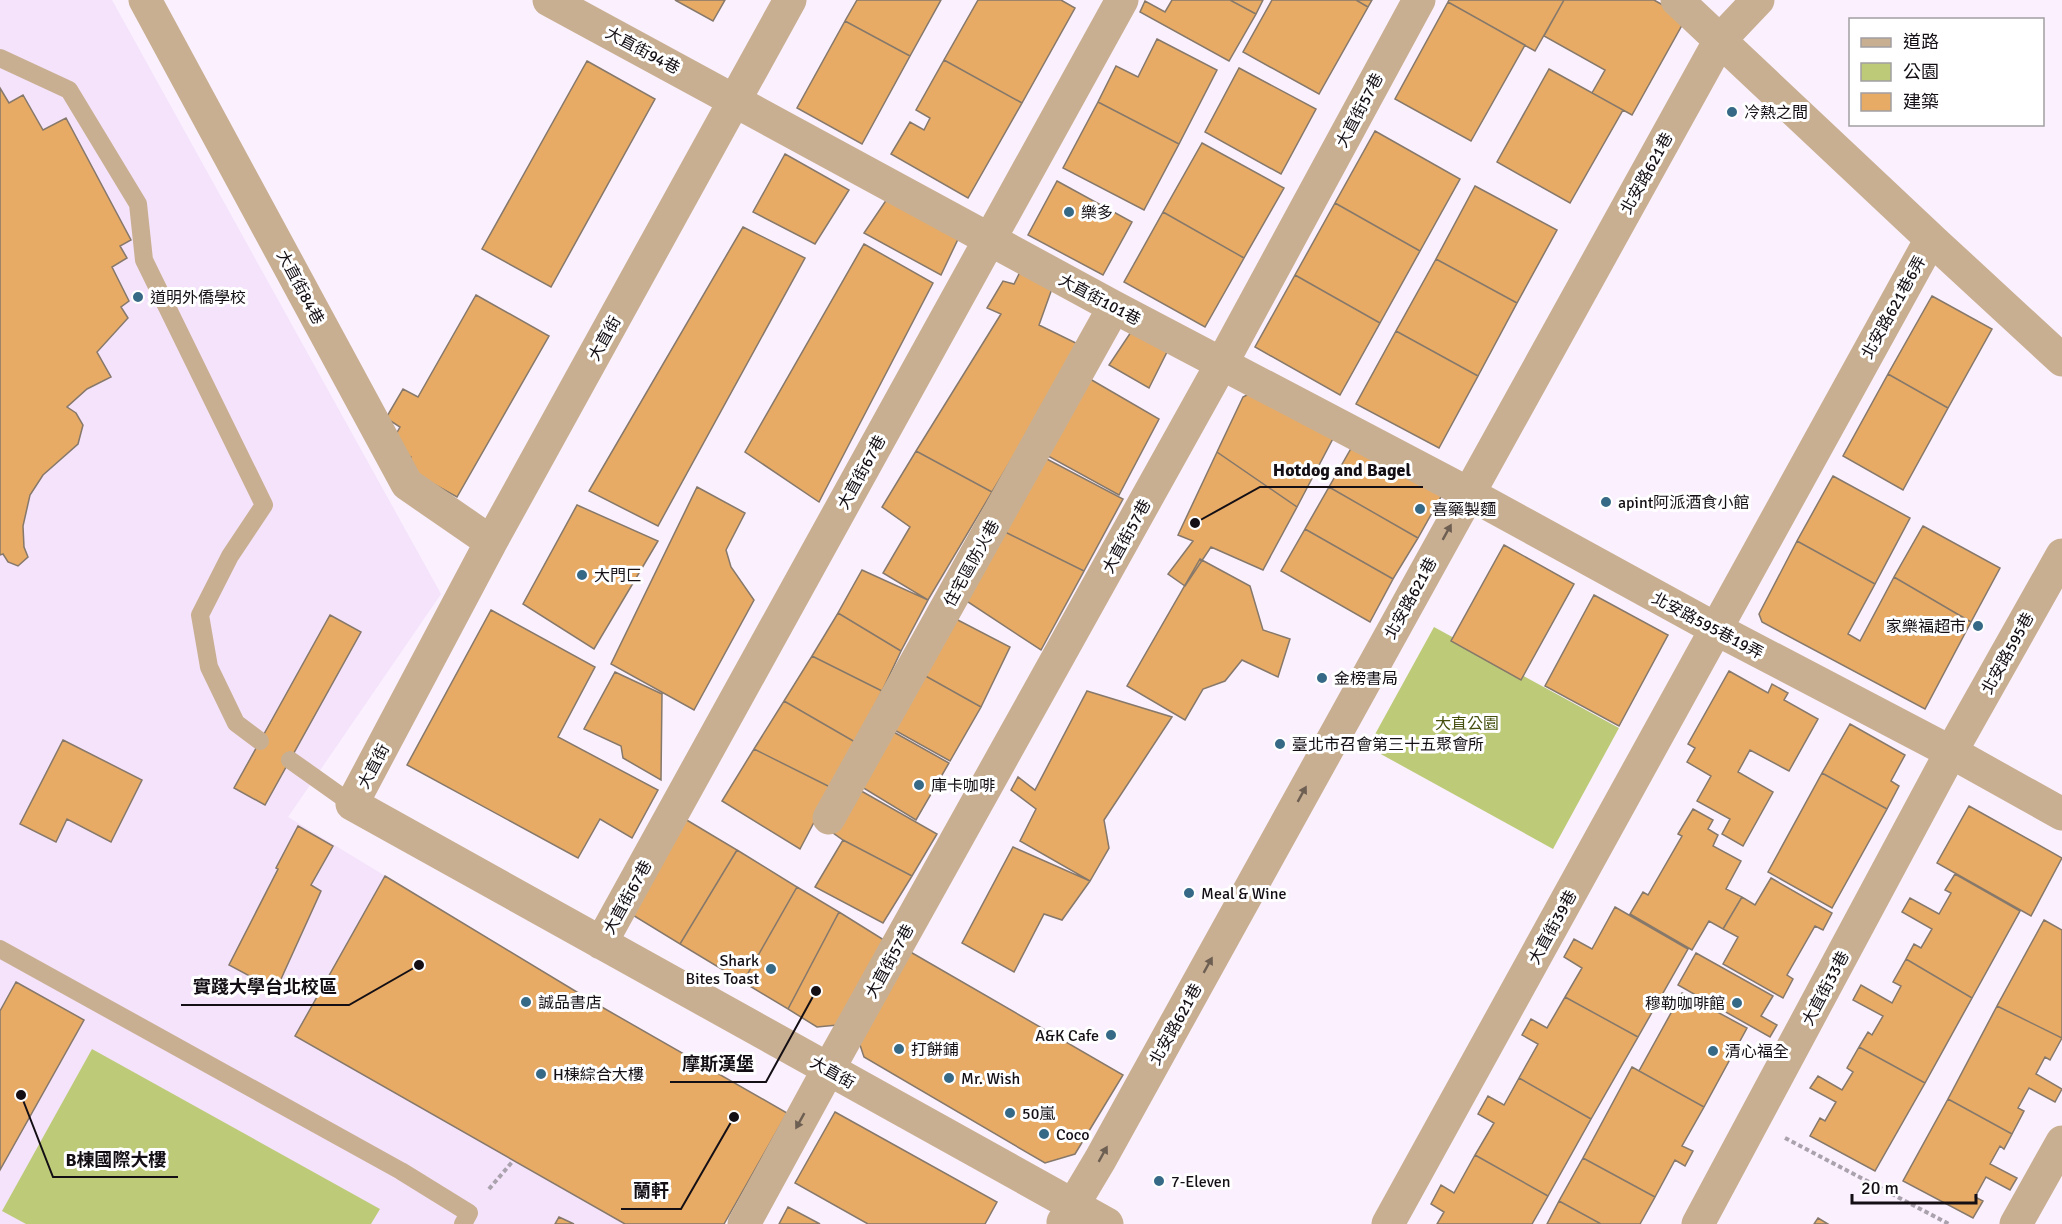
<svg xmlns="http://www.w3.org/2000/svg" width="2062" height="1224" viewBox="0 0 2062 1224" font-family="Signika,'Noto Sans TC',sans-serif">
<rect width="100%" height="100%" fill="#faf0fe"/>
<path fill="#f4e3fb" d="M0,0H112L441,594L288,817L600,1006L724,1224H0Z"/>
<path fill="#bdcb79" d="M1434,627L1619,728L1553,849L1368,747Z
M92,1049L380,1209L371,1224H26L2,1211Z"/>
<path fill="#e7ab65" stroke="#86786a" stroke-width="1.5" d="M675,0H725L713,21Z
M857,0H941L910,56L845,21Z
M978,0H1061L1075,8L1022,103L944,60Z
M1172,0H1230L1256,14L1229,61L1140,12L1145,1L1165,12Z
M1230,0H1263L1256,14Z
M1272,0H1356L1368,7L1319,94L1243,52Z
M1356,0H1372L1368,7Z
M1449,0H1564L1535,51L1448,2Z
M1564,0H1654L1686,18L1632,115L1592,93L1605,70L1544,36Z
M1448,2L1525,45L1471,141L1395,99Z
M845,21L910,56L862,144L797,108Z
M1157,39L1217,70L1179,144L1098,102L1116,66L1138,77Z
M944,60L1022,103L968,198L891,154L910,122L924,130L930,118L916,110Z
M587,61L655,99L551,287L482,249Z
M1239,68L1316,109L1281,174L1205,132Z
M1549,69L1623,110L1570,203L1497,162Z
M0,88L9,103L23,95L43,130L66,118L131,240L120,246L127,258L112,267L129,301L121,307L128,318L97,352L111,377L87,389L67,407L76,413L83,425L78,444L43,475L30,495L23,526L24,547L28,557L18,566L8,562L3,554L0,555Z
M1098,102L1179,144L1144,210L1063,168Z
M1375,131L1460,179L1420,251L1335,203Z
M1202,143L1284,188L1244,258L1163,212Z
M785,154L849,190L815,244L753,212Z
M1057,181L1132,222L1103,275L1028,235Z
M1475,186L1557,230L1517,303L1436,259Z
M887,199L959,237L941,275L864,233Z
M1335,203L1420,251L1380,323L1295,275Z
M1163,212L1244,258L1205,327L1124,282Z
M743,227L805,258L658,526L589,491Z
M864,244L933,283L819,502L745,452Z
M1436,259L1517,303L1478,376L1396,331Z
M1023,266L1054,283L1039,325L1080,345L992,492L916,451L1001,314L987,308L1003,281L1014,284Z
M1295,275L1380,323L1340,395L1255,347Z
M476,295L549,336L457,497L405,468L411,457L390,445L400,427L386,418L403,389L418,397Z
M1932,296L1992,329L1948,408L1888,374Z
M1133,329L1168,350L1149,388L1109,365Z
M1396,331L1478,376L1439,448L1356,404Z
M1888,374L1948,408L1903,490L1843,456Z
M1090,379L1159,419L1119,495L1048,456Z
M1262,387L1338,429L1297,507L1217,452L1243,397Z
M1353,445L1442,495L1418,538L1329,487Z
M916,451L992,492L928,600L883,573L910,527L882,507Z
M1217,452L1297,507L1263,570L1211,547L1185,586L1168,574L1193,541L1178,535Z
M1043,457L1123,499L1084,571L1003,531Z
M1833,476L1910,518L1875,584L1797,541Z
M697,487L745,513L726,550L731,567L754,600L694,710L611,664Z
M1329,487L1418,538L1393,579L1305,529Z
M577,505L658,541L594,649L523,604Z
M1923,526L2000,568L1971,622L1894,577Z
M1305,529L1393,579L1370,622L1281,571Z
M1003,531L1084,571L1041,650L965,600Z
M1797,541L1875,584L1848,634L1860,641L1894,577L1971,622L1925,709L1762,622L1759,614Z
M1504,545L1574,584L1521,680L1451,641Z
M1200,559L1250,586L1263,630L1290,639L1278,677L1242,660L1225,681L1203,689L1185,720L1127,686Z
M862,570L928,600L901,651L838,613Z
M1594,595L1668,635L1619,726L1545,686Z
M491,610L595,667L558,737L658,790L632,838L600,819L578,858L407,765Z
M838,613L901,651L882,691L812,656Z
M330,615L361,632L265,805L234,788Z
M952,617L1010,647L981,707L922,674Z
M812,656L882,691L855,742L784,701Z
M1729,671L1768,693L1772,684L1788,693L1784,700L1818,719L1789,771L1750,750L1738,772L1773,792L1743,846L1722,834L1730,819L1697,801L1711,776L1687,762L1695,748L1688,744Z
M615,672L662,694L661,780L623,758L621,746L584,729Z
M922,674L981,707L950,761L889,727Z
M1087,691L1172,717L1104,820L1109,848L1090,881L1020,841L1036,809L1011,790L1018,777L1035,790Z
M784,701L855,742L832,788L754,749Z
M1850,724L1905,755L1891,781L1899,786L1887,809L1822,773Z
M890,730L949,763L916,820L857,784Z
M63,740L142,780L111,842L67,819L56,842L20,824Z
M754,749L832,788L800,849L722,801Z
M1822,773L1887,809L1832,908L1768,872Z
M856,788L937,834L912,876L843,840L829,830Z
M1969,806L2062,858L2031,916L1937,863Z
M1693,809L1713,820L1708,829L1718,835L1713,846L1741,861L1726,889L1742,897L1723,929L1709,921L1692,950L1630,914L1643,892L1648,895L1682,836L1678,834Z
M685,819L737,850L680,944L631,914Z
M298,826L333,846L311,885L321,891L276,990L229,965L278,869L276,868Z
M843,840L912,876L883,923L815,887Z
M1013,847L1090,881L1062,920L1044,914L1014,972L962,943Z
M737,850L797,887L743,982L680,944Z
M1955,874L2020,911L1972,998L1906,959L1914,944L1921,948L1932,929L1902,912L1910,898L1939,914L1951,893L1945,890Z
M385,876L600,1006L787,1113L724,1224H625L295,1036Z
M1771,878L1832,913L1823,930L1815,926L1787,975L1793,979L1783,998L1723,964L1738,937L1723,929L1742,897L1755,905Z
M797,887L839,912L788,1009L743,982Z
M1615,907L1688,949L1638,1037L1565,997L1582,968L1564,957L1574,939L1592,949Z
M839,912L892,945L848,1024L817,1027L788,1009Z
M2044,920L2062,930V1038L1997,1006Z
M907,950L1123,1075L1075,1154L1045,1163L864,1057L857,1036Z
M1696,953L1773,996L1761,1016L1777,1025L1770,1037L1678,985Z
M1906,959L1972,998L1925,1083L1859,1047L1868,1032L1872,1035L1883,1016L1853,1000L1861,985L1892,1003L1901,986L1893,982Z
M16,982L84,1020L0,1170V1011Z
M1682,993L1747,1028L1704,1107L1639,1071Z
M1565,997L1638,1037L1591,1119L1519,1078L1538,1044L1522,1035L1531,1019L1547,1028Z
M1997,1006L2062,1038L2050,1060L2045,1057L2036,1074L2062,1089L2055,1102L2029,1088L2018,1108L2024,1111L2012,1134L1948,1099Z
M1859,1047L1925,1083L1875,1171L1810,1136L1820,1118L1825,1121L1836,1102L1810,1088L1818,1076L1842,1090L1853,1072L1847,1068Z
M1632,1067L1704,1107L1682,1146L1693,1151L1685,1166L1675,1160L1655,1197L1583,1158Z
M1519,1078L1591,1119L1548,1196L1475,1155L1494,1123L1478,1114L1488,1096L1504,1105Z
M1948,1099L2012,1134L2004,1149L2000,1146L1990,1164L2017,1178L2010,1190L1986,1177L1975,1197L1983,1201L1973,1218L1903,1181Z
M835,1112L997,1202L985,1224H868L795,1183Z
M1475,1155L1548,1196L1532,1224H1437L1444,1212L1431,1204L1441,1185L1454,1193Z
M1583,1158L1655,1197L1640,1224H1601L1559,1201Z
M1559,1201L1601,1224H1547Z
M788,1207L820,1224H779Z
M559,1217L574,1224H555Z
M1818,1218L1828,1224H1814Z"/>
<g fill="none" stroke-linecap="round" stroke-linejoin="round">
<path stroke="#aaa2ad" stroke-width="4" stroke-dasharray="4.5 3" stroke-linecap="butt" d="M1785,1138L1949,1224
M489,1189L513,1161"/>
<path stroke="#c9af91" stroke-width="18" d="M0,58L69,90L138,204L144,260L264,505L230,556L200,615L209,667L236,723L260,741
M290,760L352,804
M0,949L401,1171L469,1213L463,1224"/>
<path stroke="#c9af91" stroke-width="33" d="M145,0L407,484L491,542
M549,0L1114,307L1468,493L1716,629L1951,752L2062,814
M790,0L491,542L352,804L1107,1224
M1931,239L2062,360
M829,818L1114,307
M601,943L1122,0
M1063,1222L1100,1160L1720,40L1758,0
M744,1224L828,1070L1222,363L1419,0
M1388,1224L1931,239L1677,0
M1698,1224L1951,752L2062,555
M2016,1224L2062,1142"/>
</g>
<defs><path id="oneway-solid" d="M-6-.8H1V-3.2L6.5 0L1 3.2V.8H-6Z" transform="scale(1.5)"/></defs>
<g fill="#6e5f53">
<use href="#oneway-solid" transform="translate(1447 532) rotate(-61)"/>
<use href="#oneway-solid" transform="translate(1302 794) rotate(-61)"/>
<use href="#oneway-solid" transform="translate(1208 965) rotate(-61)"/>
<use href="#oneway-solid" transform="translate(800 1121) rotate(119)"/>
<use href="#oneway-solid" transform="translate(1103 1154) rotate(-61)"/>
</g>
<g fill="#366986" stroke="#fff" stroke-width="2">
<circle cx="1732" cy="112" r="6"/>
<circle cx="1069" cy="212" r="6"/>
<circle cx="138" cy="297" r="6"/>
<circle cx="1606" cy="502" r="6"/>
<circle cx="1420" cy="509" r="6"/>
<circle cx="582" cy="575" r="6"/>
<circle cx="1978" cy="626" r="6"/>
<circle cx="1322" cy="678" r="6"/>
<circle cx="1280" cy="744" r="6"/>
<circle cx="919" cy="785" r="6"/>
<circle cx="1189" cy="893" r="6"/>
<circle cx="771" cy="969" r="6"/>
<circle cx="526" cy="1002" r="6"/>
<circle cx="1737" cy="1003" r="6"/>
<circle cx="1111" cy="1035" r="6"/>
<circle cx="899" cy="1049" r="6"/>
<circle cx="1713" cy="1051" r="6"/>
<circle cx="541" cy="1074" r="6"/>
<circle cx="949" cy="1078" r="6"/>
<circle cx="1010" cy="1113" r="6"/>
<circle cx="1044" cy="1134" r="6"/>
<circle cx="1159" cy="1181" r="6"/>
</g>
<g text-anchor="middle" stroke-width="6" stroke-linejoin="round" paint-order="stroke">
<g font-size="16" fill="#140f15" stroke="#fff">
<text transform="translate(643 50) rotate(28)" y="6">大直街94巷</text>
<text transform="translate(1359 110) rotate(-62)" y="6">大直街57巷</text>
<text transform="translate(1646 173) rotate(-61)" y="6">北安路621巷</text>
<text transform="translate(301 287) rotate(62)" y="6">大直街84巷</text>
<text transform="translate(1100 299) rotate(28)" y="6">大直街101巷</text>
<text transform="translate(1893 307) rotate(-61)" y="6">北安路621巷6弄</text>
<text transform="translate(604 338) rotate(-61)" y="6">大直街</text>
<text transform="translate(861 472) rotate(-61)" y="6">大直街67巷</text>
<text transform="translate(1126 536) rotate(-61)" y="6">大直街57巷</text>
<text transform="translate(971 563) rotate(-61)" y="6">住宅區防火巷</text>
<text transform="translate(1410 598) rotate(-61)" y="6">北安路621巷</text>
<text transform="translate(1708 625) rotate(28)" y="6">北安路595巷19弄</text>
<text transform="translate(2007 653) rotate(-61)" y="6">北安路595巷</text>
<text transform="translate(373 766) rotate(-62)" y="6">大直街</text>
<text transform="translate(627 897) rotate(-61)" y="6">大直街67巷</text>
<text transform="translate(1552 927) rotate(-61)" y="6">大直街39巷</text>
<text transform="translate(889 961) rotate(-61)" y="6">大直街57巷</text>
<text transform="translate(1825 988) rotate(-62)" y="6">大直街33巷</text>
<text transform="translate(1175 1024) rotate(-61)" y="6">北安路621巷</text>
<text transform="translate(833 1072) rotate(29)" y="6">大直街</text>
</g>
<g font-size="16" fill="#140f15" stroke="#fff" text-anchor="start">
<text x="1744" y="118">冷熱之間</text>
<text x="1081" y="218">樂多</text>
<text x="150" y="303">道明外僑學校</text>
<text x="1618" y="508">apint阿派酒食小館</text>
<text x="1432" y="515">喜藥製麵</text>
<text x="594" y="581">大門匚</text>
<text x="1966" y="632" text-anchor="end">家樂福超市</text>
<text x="1334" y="684">金榜書局</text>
<text x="1292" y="750">臺北市召會第三十五聚會所</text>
<text x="931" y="791">庫卡咖啡</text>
<text x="1201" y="899">Meal &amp; Wine</text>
<text x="759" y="966" text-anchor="end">Shark<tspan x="759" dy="18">Bites Toast</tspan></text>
<text x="538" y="1008">誠品書店</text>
<text x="1725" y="1009" text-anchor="end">穆勒咖啡館</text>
<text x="1099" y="1041" text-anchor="end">A&amp;K Cafe</text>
<text x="911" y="1055">打餅鋪</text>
<text x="1725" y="1057">清心福全</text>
<text x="553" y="1080">H棟綜合大樓</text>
<text x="961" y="1084">Mr. Wish</text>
<text x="1022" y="1119">50嵐</text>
<text x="1056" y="1140">Coco</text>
<text x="1171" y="1187">7-Eleven</text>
</g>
<g font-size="16" fill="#474f0f" stroke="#fff">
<text x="1467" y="729">大直公園</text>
</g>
</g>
<path fill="none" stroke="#140f15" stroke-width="2" d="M1195 523L1260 487H1423M419 965L349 1005H181M816 991L766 1082H670M21 1095L53 1177H178M734 1117L681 1209H621"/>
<g fill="#140f15" stroke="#fff" stroke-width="2">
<circle cx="1195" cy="523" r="6"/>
<circle cx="419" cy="965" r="6"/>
<circle cx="816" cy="991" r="6"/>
<circle cx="21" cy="1095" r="6"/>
<circle cx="734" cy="1117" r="6"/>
</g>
<g font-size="18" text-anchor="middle" font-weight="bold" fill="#140f15" stroke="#fff" stroke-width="6" stroke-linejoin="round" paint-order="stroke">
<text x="1342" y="476">Hotdog and Bagel</text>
<text x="265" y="993">實踐大學台北校區</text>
<text x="718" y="1070">摩斯漢堡</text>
<text x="116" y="1166">B棟國際大樓</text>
<text x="651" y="1197">蘭軒</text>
</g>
<rect x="1849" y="18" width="195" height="108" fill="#ffffff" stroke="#a19fa1" stroke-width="1.5"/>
<rect x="1861" y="38" width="30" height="9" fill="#c9af91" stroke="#a19fa1" stroke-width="1.5"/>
<text x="1903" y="48" font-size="18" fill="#140f15">道路</text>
<rect x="1861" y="63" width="30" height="18" fill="#bdcb79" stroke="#a19fa1" stroke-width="1.5"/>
<text x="1903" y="78" font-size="18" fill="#140f15">公園</text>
<rect x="1861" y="93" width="30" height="18" fill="#e7ab65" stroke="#a19fa1" stroke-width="1.5"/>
<text x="1903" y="108" font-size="18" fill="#140f15">建築</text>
<path d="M1852 1194v9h124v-9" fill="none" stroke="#140f15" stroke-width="3"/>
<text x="1861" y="1194" font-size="18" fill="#140f15" stroke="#ffffff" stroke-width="4.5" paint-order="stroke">20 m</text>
</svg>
